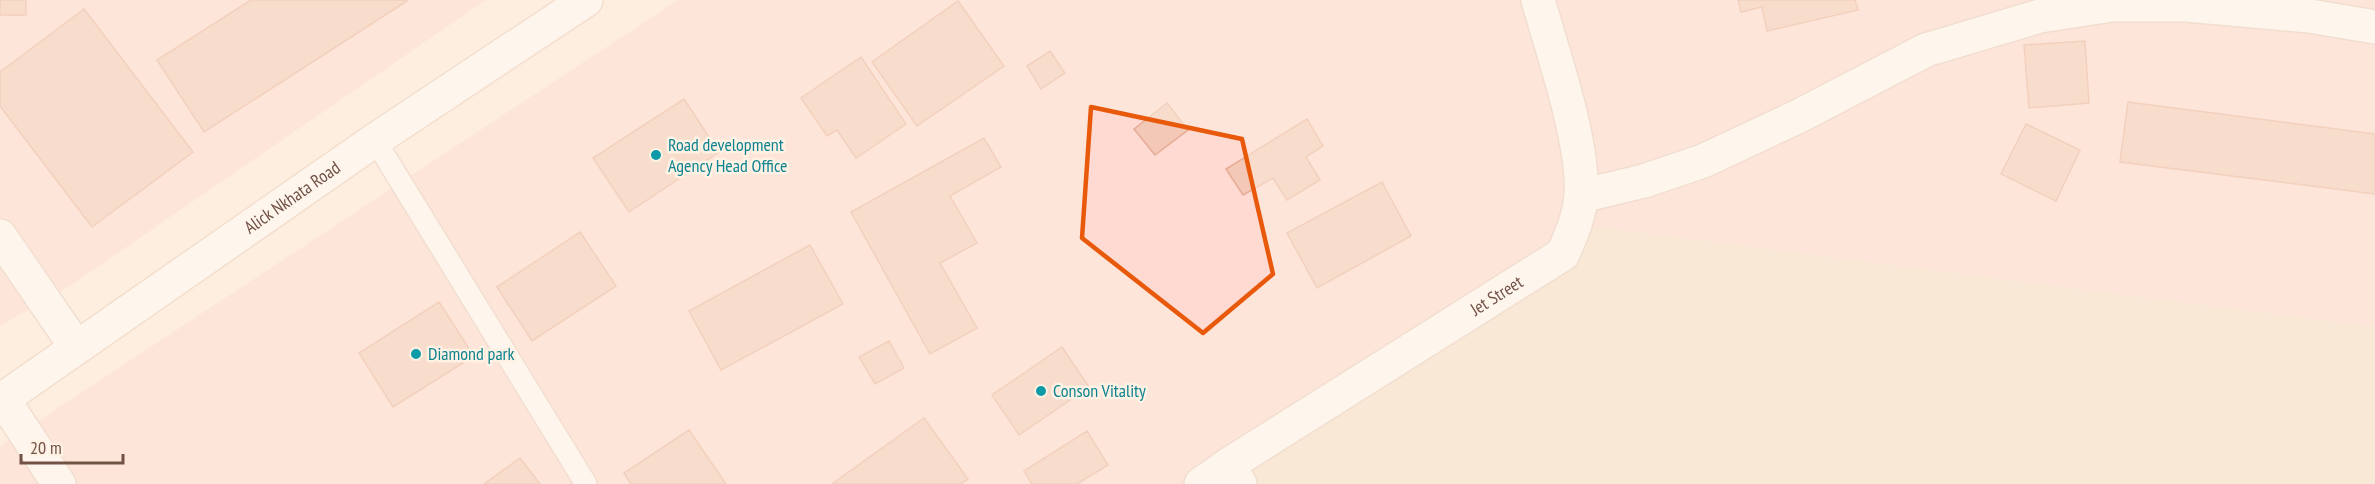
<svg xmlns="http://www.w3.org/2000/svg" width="2375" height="484" viewBox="0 0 2375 484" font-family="'PT Sans Narrow',sans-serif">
<rect width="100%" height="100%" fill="#fdeedf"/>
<path fill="#f4dfcd" d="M1574,224L2375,327V484H1190Z"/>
<path fill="#fedad2" d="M0,0H486L67,288L0,326Z
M678,0H2375V327L1574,224L1190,484H0V446Z"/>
<path fill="#f3c8b6" stroke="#e6ac96" stroke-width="1.5" d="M0,0H26V15H0Z
M251,0H406L407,1L204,132L157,60Z
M1738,0H1855L1858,10L1767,31L1762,7L1741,12Z
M958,1L1004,66L917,126L872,62Z
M84,9L193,152L92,227L0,106V72Z
M2085,41L2089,103L2029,108L2024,45Z
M1050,51L1065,73L1041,89L1027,66Z
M861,57L906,124L856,158L837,130L827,136L801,98Z
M684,99L719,152L629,212L593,158Z
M2128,102L2375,134V194L2120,162Z
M1167,103L1188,130L1155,155L1134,129Z
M1307,119L1323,146L1306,157L1320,180L1287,200L1273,178L1243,195L1226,169Z
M2026,124L2080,150L2056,201L2001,174Z
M984,138L1001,167L950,196L977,243L940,263L977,328L930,354L851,212Z
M1382,182L1411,236L1317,288L1287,233Z
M580,232L616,286L532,341L497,287Z
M810,245L843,304L721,370L689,311Z
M439,302L474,356L393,407L359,353Z
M889,341L904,368L875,384L859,357Z
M1062,347L1089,387L1019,435L992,395Z
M924,418L968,479L961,484H832Z
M689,430L726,484H631L624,473Z
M1087,431L1108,465L1077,484H1032L1024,471Z
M520,458L540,484H484Z"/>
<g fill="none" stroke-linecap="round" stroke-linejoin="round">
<g stroke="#e3cbbe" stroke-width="24">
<path id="lane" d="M375,140L586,484"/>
</g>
<g stroke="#e3cbbe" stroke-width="36">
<g id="street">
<path d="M1581,196L1644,181L1703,161L1799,116L1926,50L2040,16L2112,5H2187L2309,16L2375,27"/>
<path d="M0,236L76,347"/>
<path d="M3,399L59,484"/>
<path d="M1201,484L1228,465"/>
<path id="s1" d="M1240,484L1228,465L1563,254C1571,235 1579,218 1581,197C1585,145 1553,53 1538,0"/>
</g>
</g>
<g stroke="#e8cbba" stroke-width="36">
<g id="secondary">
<path id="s2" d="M0,401L375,140L586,0"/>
</g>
</g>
<use href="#lane" stroke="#fff" stroke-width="21"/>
<use href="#street" stroke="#fff" stroke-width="33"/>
<use href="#secondary" stroke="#fff" stroke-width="33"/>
</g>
<path d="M0 0H2375V484H0ZM1091,107L1242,139L1273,274L1203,333L1082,238Z" fill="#fdeedf" fill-opacity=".55" fill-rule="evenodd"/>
<path fill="none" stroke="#e8590c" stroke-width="4.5" stroke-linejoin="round" d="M1091,107L1242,139L1273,274L1203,333L1082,238Z"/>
<g fill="#0f9aa8" stroke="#fff2e5" stroke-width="2">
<circle cx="656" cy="155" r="6"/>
<circle cx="416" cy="354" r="6"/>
<circle cx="1041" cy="391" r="6"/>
</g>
<g text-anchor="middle" stroke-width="5" stroke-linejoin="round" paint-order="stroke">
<g font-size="18" fill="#0d838f" stroke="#fff2e5" text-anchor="start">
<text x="668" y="151">Road development<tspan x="668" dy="21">Agency Head Office</tspan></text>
<text x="428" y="360">Diamond park</text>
<text x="1053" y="397">Conson Vitality</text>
</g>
<g font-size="18" fill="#735246" stroke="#fff2e5">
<text dy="6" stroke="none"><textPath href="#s2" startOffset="356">Alick Nkhata Road</textPath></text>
<text dy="6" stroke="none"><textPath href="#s1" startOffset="340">Jet Street</textPath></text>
</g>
</g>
<path d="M21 454v9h102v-9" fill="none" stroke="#735246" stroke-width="3"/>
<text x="30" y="454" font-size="18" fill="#735246" stroke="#fff2e5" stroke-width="4.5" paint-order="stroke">20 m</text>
</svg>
